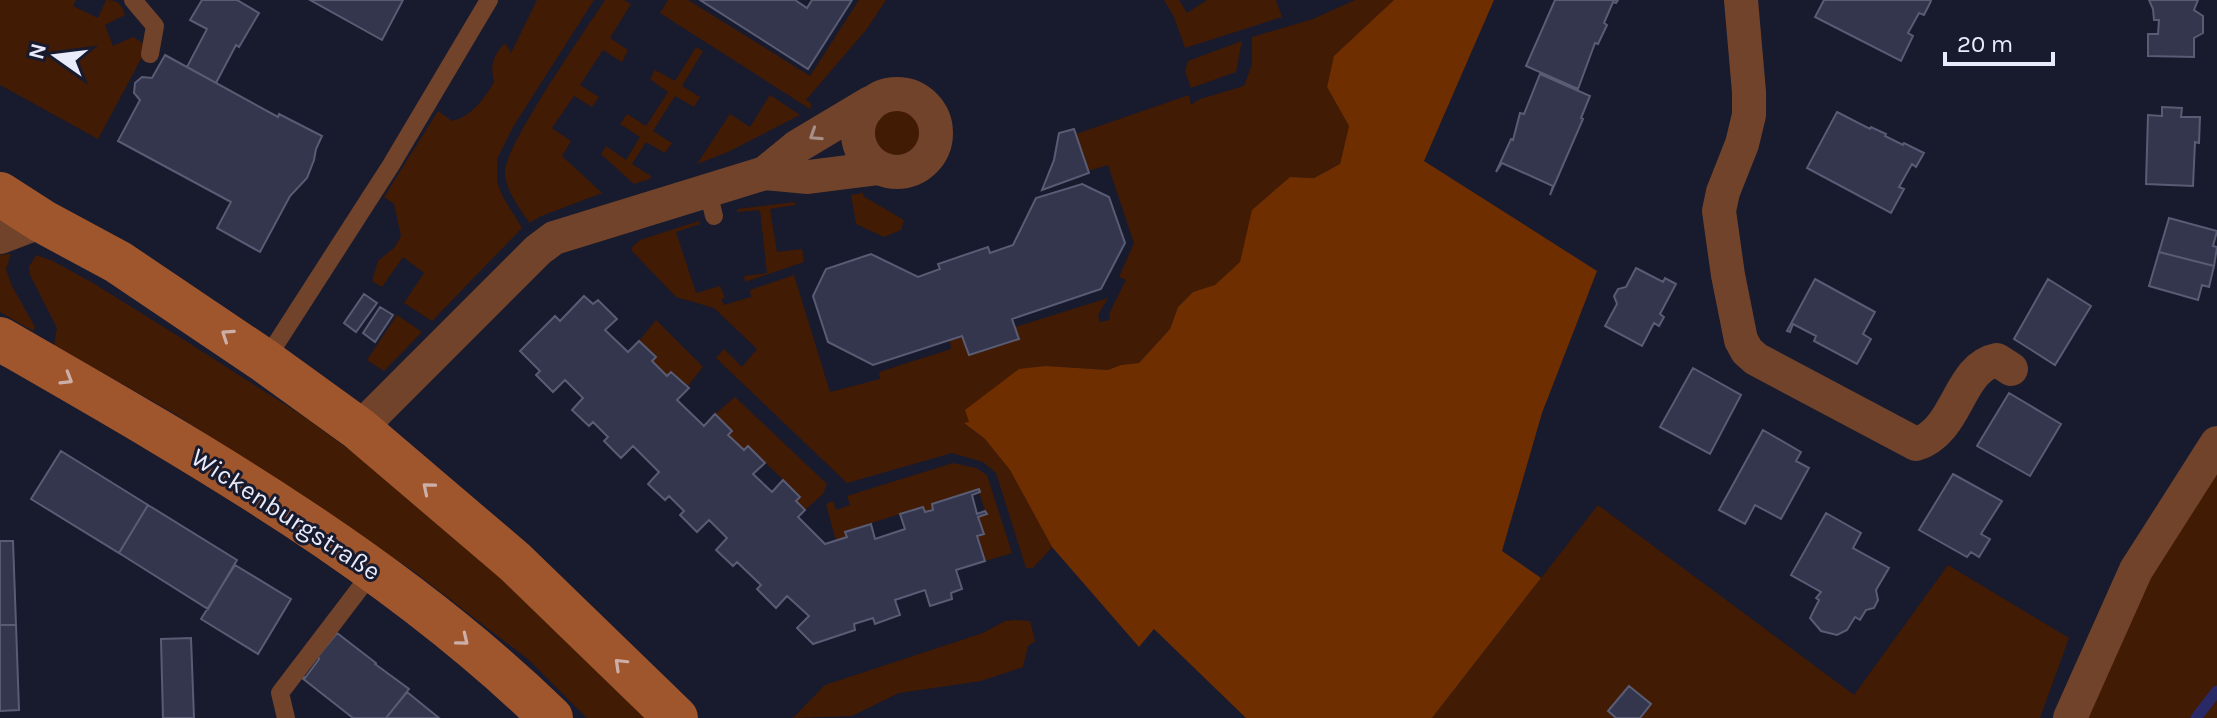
<svg xmlns="http://www.w3.org/2000/svg" width="2217" height="718" viewBox="0 0 2217 718" font-family="Karla,sans-serif">
<rect width="100%" height="100%" fill="#181a2e"/>
<path fill="#421b04" d="M0,0H76L73,6L98,18L106,0C118,0 122,4 125,15L105,25L113,46L133,37L148,46L98,139L0,85Z
M537,0H594L513,127L497,159V182L503,197L522,228L432,321L404,303L424,273L403,257L382,287L372,281L378,261L395,247L401,236L394,204L384,197L438,111L452,121C471,117 485,98 494,82C490,64 493,56 505,43L511,53Z
M605,0H624L631,4L610,38L628,50L622,62L603,50L580,85L599,97L592,107L574,96L552,128L571,141L562,156L602,193L539,217L530,223C520,209 506,191 505,173C503,148 587,28 605,0Z
M668,0H688L810,76L859,0H886L866,30L806,100L812,104L810,109L660,13Z
M1164,0H1179L1187,13L1207,0H1276L1282,17L1185,48L1174,17Z
M1355,0H1394L1334,57L1327,87L1349,126L1340,164L1314,178L1290,177L1253,210L1240,262L1215,286L1193,292L1178,307L1170,329L1139,363L1121,365L1108,370L1046,366L970,423L965,424L985,439L1010,470L1052,547L1033,568H1026L996,473L983,462L952,453L847,483L716,358L724,349L742,367L757,349L714,308L676,297L631,250L633,246L640,240L699,221L700,224L676,232L696,293L720,286L725,298L721,299L724,305L751,297L750,290L794,275L830,392L880,379L879,372L951,349L950,340L962,336L969,355L1018,339L1015,327L1108,298L1098,315L1100,322L1110,320L1109,314L1126,280L1119,277L1134,243L1108,165L1088,171L1076,134L1189,95L1191,105L1200,99L1244,86L1252,64V37L1313,19Z
M1242,41L1236,72L1191,88L1185,71L1188,61Z
M696,47L703,51L682,86L700,97L694,107L675,96L653,131L672,143L665,153L646,142L632,164L651,176L650,179L634,184L601,154L606,146L626,160L640,137L620,124L627,114L646,126L668,92L650,79L655,70L675,81Z
M770,95L800,115L728,152L697,164L730,114L750,127Z
M871 131a27 27 0 1 1 54 0a27 27 0 1 1-54 0Z
M863,193V196L904,220L901,230L884,237L856,224L851,195Z
M795,202V205L770,209L777,252L802,249L804,262L745,282L744,276L767,273L760,210L737,212V209Z
M11,254L6,269L12,286L35,327L33,331L0,312V255Z
M36,255L53,261L93,283L178,336L303,416L362,459L422,503L654,718H587L529,660L412,570L175,414L54,345L57,328L30,275L29,267Z
M397,315L422,332L384,371L367,360Z
M656,320L703,367L687,387L672,372L667,376L652,361L656,356L639,341Z
M735,397L827,484L823,494L805,510L796,501L800,496L748,446L744,450L728,435L732,430L715,414Z
M953,463L976,468L987,475L1012,553L985,561L977,536L984,533L978,517L986,514L978,489L932,504L933,510L925,512L922,507L846,531L847,537L836,541L826,504L833,501L836,510L850,505L847,496Z
M2217,473V718H2081L2147,573Z
M1598,505L1854,695L1948,565L2069,638L2040,718H1432Z
M1015,620L1030,621L1035,641L1028,646L1023,667L981,681L899,693L852,716L793,718L825,685L983,633L1005,621Z"/>
<path fill="#6f2e00" d="M1394,0H1494L1424,161L1597,271L1542,413L1502,551L1541,578L1432,718H1246L1154,629L1139,647L1052,547L1010,470L985,439L964,423L969,422L965,410L1019,369L1046,366L1108,370L1121,365L1139,363L1170,329L1178,307L1193,292L1215,285L1240,262L1252,210L1290,177L1314,178L1340,164L1349,126L1327,87L1334,56Z"/>
<g fill="none" stroke-linecap="round" stroke-linejoin="round">
<path stroke="#2a2967" stroke-width="11" d="M2196,718L2217,691"/>
</g>
<path fill="#33364c" stroke="#595c74" stroke-width="2" d="M202,0H237L259,13L239,47L236,45L216,83L187,67L207,29L190,20Z
M310,0H403L382,40Z
M700,0H795L807,8L812,0H852L808,69Z
M1555,0H1618L1616,3L1613,2L1604,23L1607,25L1598,44L1595,43L1578,89L1526,66Z
M1824,0H1930L1931,1L1924,15L1919,13L1908,33L1913,36L1901,61L1815,17Z
M2149,0H2198L2194,10L2203,16V33L2194,38V57L2148,56V34H2158L2159,20H2154L2153,9Z
M165,55L278,117L279,114L322,136L316,149L314,160L307,178L290,196L260,252L217,228L231,202L118,141L140,100L134,93L135,83L142,77L152,78Z
M1540,74L1590,96L1581,118L1583,119L1550,195L1553,186L1502,163L1496,172L1511,139L1513,140L1520,113L1524,114Z
M2162,107L2182,108L2181,117H2200L2199,143L2195,142L2193,186L2146,184L2148,115L2162,116Z
M1837,112L1870,129L1871,127L1886,134L1885,136L1903,145L1904,143L1924,153L1916,167L1912,164L1899,187L1904,189L1891,213L1807,168Z
M1074,129L1089,173L1042,190L1054,160L1059,133Z
M1082,184L1109,197L1125,243L1101,289L1012,319L1019,339L969,355L962,336L873,365L828,342L813,296L826,269L871,254L918,277L940,269L938,264L988,247L990,253L1013,245L1036,198Z
M2169,218L2217,231L2213,246L2217,247L2214,266L2159,252Z
M2159,252L2214,266L2209,287L2202,285L2198,300L2149,286Z
M1636,268L1663,282L1665,278L1676,284L1660,314L1664,317L1659,326L1654,323L1642,346L1605,326L1617,304L1614,296L1618,289L1626,287Z
M1815,279L1875,312L1863,334L1871,339L1857,364L1814,341L1816,336L1793,324L1790,332L1787,331Z
M2048,279L2091,306L2055,365L2014,339Z
M364,294L377,303L356,332L344,323Z
M584,296L593,304L598,300L617,319L605,330L628,352L639,341L656,357L652,361L667,376L671,372L689,388L677,400L704,426L715,414L732,431L728,435L744,450L748,446L765,463L753,474L772,492L783,480L800,497L796,501L805,510L798,517L825,544L847,537L845,532L871,524L875,539L905,529L900,514L923,507L925,512L933,510L932,504L979,489L980,492L972,495L977,514L985,511L987,514L978,517L984,534L977,536L985,561L956,570L962,589L951,593L952,599L930,606L925,590L895,600L900,615L875,624L873,618L854,624L855,630L813,644L797,628L809,616L787,596L776,608L757,589L761,585L737,562L733,566L716,550L727,538L709,520L697,532L680,515L684,511L669,496L665,500L648,484L659,472L633,446L621,458L604,441L608,437L593,422L589,426L572,410L583,398L565,380L553,392L536,375L540,371L520,351L555,316L560,321Z
M380,307L393,315L375,342L363,333Z
M1693,368L1741,395L1710,454L1660,427Z
M2009,393L2061,424L2030,476L1977,446Z
M1763,430L1801,452L1796,461L1809,468L1781,519L1755,505L1745,524L1719,510Z
M61,451L148,505L119,553L31,499Z
M1953,474L2002,501L1981,534L1990,539L1979,557L1971,552L1967,557L1919,530Z
M148,505L237,560L208,609L119,553Z
M1826,513L1861,533L1853,548L1889,568L1876,590L1878,600L1874,608L1866,610L1860,620L1855,617L1847,630L1837,635L1821,631L1810,618L1819,600L1816,598L1821,592L1791,575Z
M0,541H13L16,625H0Z
M235,565L291,599L258,654L201,619Z
M0,625H16L19,710L0,711Z
M337,633L376,663L375,664L409,689L386,718H353L302,678L303,676L305,678L319,659L318,656Z
M191,638L194,718H163L161,639Z
M1629,686L1651,704L1640,718H1616L1608,711Z
M407,692L439,718H386Z"/>
<g fill="none" stroke-linecap="round" stroke-linejoin="round">
<path stroke="#71432a" stroke-width="18" d="M133,0L155,26L150,54
M708,191L714,216
M265,361L391,165L489,0
M286,718L280,693L373,571"/>
<path stroke="#71432a" stroke-width="34" d="M1741,0L1749,92V115L1742,144L1723,192L1719,211L1728,275L1741,340L1747,351L1756,359L1916,444C1958,432 1958,367 1997,360L2011,369
M858 133a39 39 0 1 1 78 0a39 39 0 1 1-78 0Z
M765,173L798,146L870,103
M0,237L42,221
M359,429L538,250L554,238L765,173L808,177L879,168
M2070,718L2136,570L2217,443"/>
<path stroke="#a0562d" stroke-width="44" d="M0,194L42,221L118,262L265,361L359,429L515,562L676,718
M0,339C193,450 391,562 551,718"/>
</g>
<defs><path id="oneway-chevron" d="M-2-3.5L2.5 0L-2 3.5" fill="none" stroke-width="1.6" stroke-linecap="round" stroke-linejoin="round" transform="scale(2)"/></defs>
<use stroke="#a78f88" href="#oneway-chevron" transform="translate(815 135) rotate(147)"/>
<g stroke="#ccafa8">
<use href="#oneway-chevron" transform="translate(227 335) rotate(-146)"/>
<use href="#oneway-chevron" transform="translate(67 379) rotate(31)"/>
<use href="#oneway-chevron" transform="translate(428 488) rotate(-140)"/>
<use href="#oneway-chevron" transform="translate(463 640) rotate(39)"/>
<use href="#oneway-chevron" transform="translate(620 664) rotate(-136)"/>
</g>
<g text-anchor="middle" stroke-width="6" stroke-linejoin="round" paint-order="stroke">
<g font-size="26" fill="#e9ebfa" stroke="#181a2e">
<text transform="translate(286 514) rotate(33)" y="9">Wickenburgstraße</text>
</g>
</g>
<g transform="translate(56 56) rotate(284)" stroke="#181a2e" stroke-width="6" paint-order="stroke">
<path d="M0-6L14 30L0 20L-14 30Z" fill="#e9ebfa"/>
<text y="-12" font-size="22" font-weight="bold" text-anchor="middle" fill="#e9ebfa">N</text>
</g>
<path d="M1945 52v12h108v-12" fill="none" stroke="#e9ebfa" stroke-width="4"/>
<text x="1957" y="52" font-size="24" fill="#e9ebfa" stroke="#181a2e" stroke-width="6" paint-order="stroke">20 m</text>
</svg>
